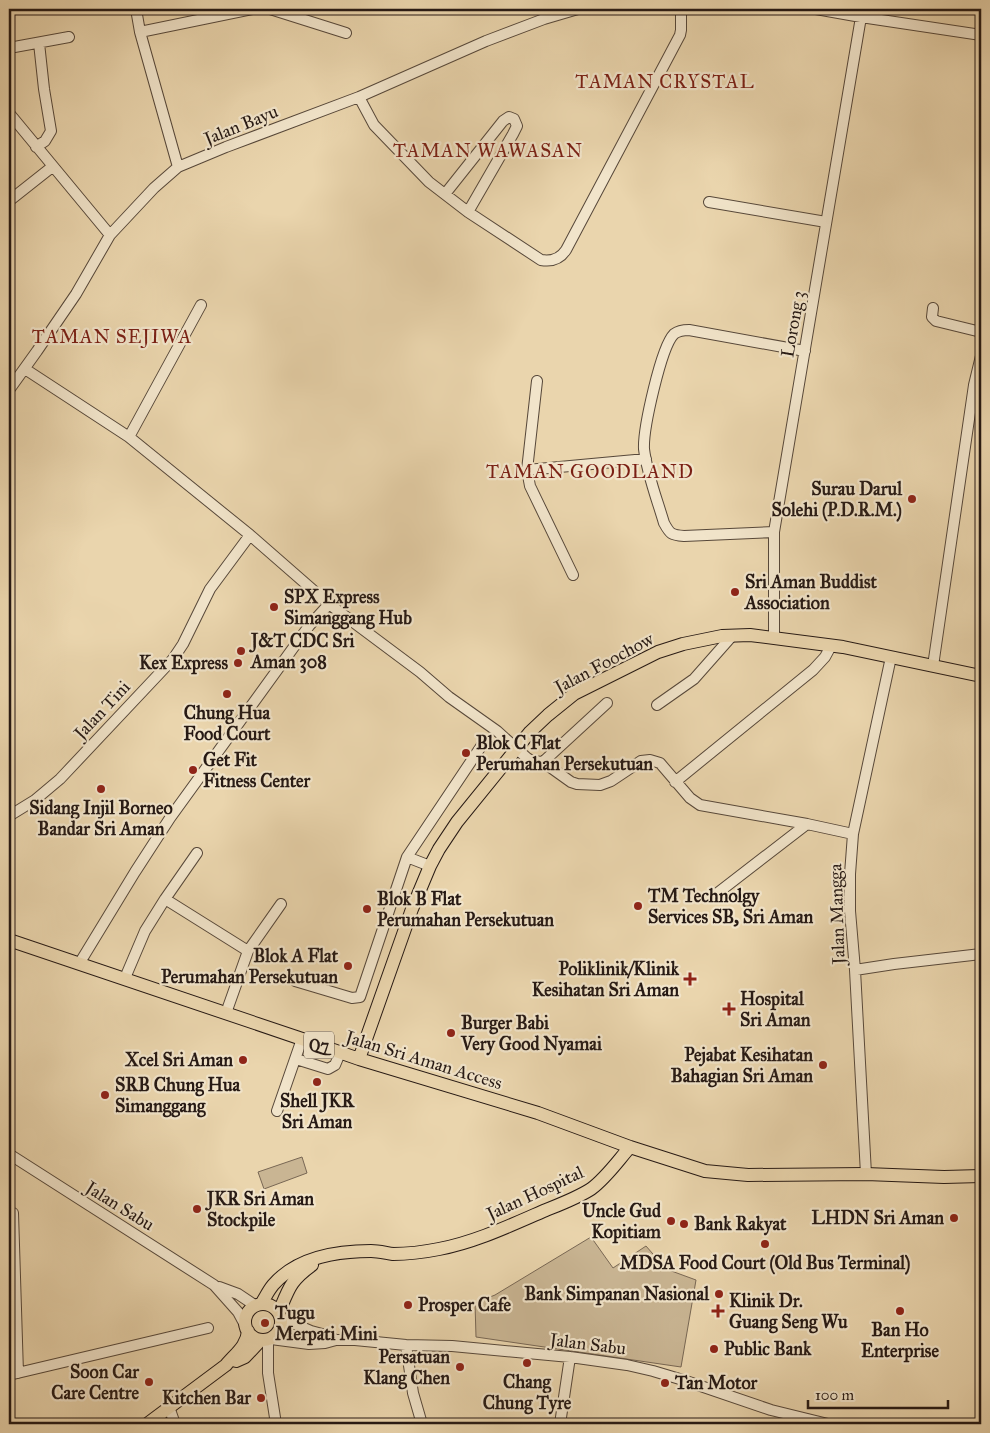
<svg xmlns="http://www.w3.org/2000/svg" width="990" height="1433" viewBox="0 0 990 1433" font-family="'IM FELL Great Primer',serif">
<rect width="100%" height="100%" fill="#ead5ad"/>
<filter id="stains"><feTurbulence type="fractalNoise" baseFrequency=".004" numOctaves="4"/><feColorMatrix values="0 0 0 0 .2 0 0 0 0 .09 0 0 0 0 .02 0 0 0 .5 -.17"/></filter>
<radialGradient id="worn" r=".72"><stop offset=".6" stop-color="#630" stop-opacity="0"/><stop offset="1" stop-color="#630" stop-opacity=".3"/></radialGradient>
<path fill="#c9b593" stroke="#786754" d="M302,1157L307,1173L264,1189L258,1172Z
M591,1237L613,1268L646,1246L666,1269L696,1280L681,1367L476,1337L475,1303L495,1295Z"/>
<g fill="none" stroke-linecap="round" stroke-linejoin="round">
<g stroke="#57483a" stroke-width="12">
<path id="minor" d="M136,9L140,32L178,167
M270,9L346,33
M816,9L861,17L981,35
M140,32L252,9
M9,48L69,37
M359,97L374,125L429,182L468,212L541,260C552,262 560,259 566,250L680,35L681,30V9
M9,113L110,235
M36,147L45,141L51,131L44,89L39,43
M445,194L503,121L509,117L514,119L517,126L513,134L468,212
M9,201L52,167
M709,202L826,222
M933,308L932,317L936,321L981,332
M25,369L129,437L250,535L329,604L420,672L449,697L497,731L527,758L532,761L543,762L571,782L577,784L600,785L611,781L641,761L650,760L660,763L690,798L700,805L807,824L853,834
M537,381L527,470L530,486L573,575
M9,390L37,351L76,294L110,235L154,188L178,167L226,147L359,97L486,41L544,19L578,9
M129,437L201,305
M527,470L646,459
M774,532L684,536C671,535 670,534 664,523C657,499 647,474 644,449C643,429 661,347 674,334C678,331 684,330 689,330L805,351
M774,638V532L861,17
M933,666L974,385L981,356
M657,705L694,679L732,636
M543,762L607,703
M675,782L813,670L825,657L831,646
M9,816L35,800L60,779L173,659L183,644L210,589L250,535
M407,857L430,866
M715,895L807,824
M165,899L248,951
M79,964L135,872L170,818L309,626L329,604
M855,970L894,964L981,954
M125,978L145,931L165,899L197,853
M295,981L352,998L360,997L407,857L484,742
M226,1013L248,951L281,904
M296,1059L328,1069L335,1065L340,1053
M277,1111L302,1039
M9,1154L214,1285L238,1312L246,1327
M866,1174L855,970L850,911V874L853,834L891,657
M13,1213L18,1373
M219,1287L238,1294L256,1306
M281,1318L311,1331L326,1335L336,1340
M271,1339L309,1344L325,1343L336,1340H355L406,1345L452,1346L570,1357L627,1365L653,1371L683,1380L771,1410L828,1424
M268,1340V1373L276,1424
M406,1345L413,1393L422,1424
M9,1375L208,1328
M169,1407L175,1424
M560,1424L570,1357"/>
</g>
<g stroke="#261914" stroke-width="14">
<path id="major" d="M9,940L302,1039L359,1059L538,1113L630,1147L705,1171L748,1175L866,1174L944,1177L981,1176
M359,1059L412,909L430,866L439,849L457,822L530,732L548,715L574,694L658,652L683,644L722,636L750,635L843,647L981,676
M245 1322a18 18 0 1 1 36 0a18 18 0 1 1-36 0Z
M261,1304C265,1298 268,1291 273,1285C297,1257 336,1251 371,1251C378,1251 386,1253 393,1254C408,1254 424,1252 439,1249C476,1242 511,1225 546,1210C561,1204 577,1198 591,1189C606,1178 617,1162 630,1147
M279,1312C289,1288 290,1281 312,1265
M236,1361L245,1357L261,1340
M147,1424L226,1365C235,1354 247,1346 248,1331"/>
</g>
<use href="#minor" stroke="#f1e4ca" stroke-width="10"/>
<use href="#major" stroke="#ead5ad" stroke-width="12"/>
</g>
<g fill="#8f2418" stroke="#f1e4ca" stroke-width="2">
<circle cx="912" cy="499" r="5"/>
<circle cx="735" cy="592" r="5"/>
<circle cx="274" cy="607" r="5"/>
<circle cx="241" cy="651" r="5"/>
<circle cx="238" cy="663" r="5"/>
<circle cx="227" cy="694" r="5"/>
<circle cx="466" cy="753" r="5"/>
<circle cx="193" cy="770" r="5"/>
<circle cx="101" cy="789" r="5"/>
<circle cx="638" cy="906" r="5"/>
<circle cx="367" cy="909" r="5"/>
<circle cx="348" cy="966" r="5"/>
<path d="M687.5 971.5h5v5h5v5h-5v5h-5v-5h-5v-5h5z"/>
<path d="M726.5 1001.5h5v5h5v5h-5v5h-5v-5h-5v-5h5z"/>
<circle cx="451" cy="1033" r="5"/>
<circle cx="243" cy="1060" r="5"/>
<circle cx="823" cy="1065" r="5"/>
<circle cx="317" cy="1082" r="5"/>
<circle cx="105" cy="1095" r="5"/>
<circle cx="197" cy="1209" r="5"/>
<circle cx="954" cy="1218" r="5"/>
<circle cx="671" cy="1221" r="5"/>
<circle cx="684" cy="1224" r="5"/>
<circle cx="765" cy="1244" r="5"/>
<circle cx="719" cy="1294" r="5"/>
<circle cx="408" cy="1305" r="5"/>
<path d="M715.5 1303.5h5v5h5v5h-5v5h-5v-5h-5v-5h5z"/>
<circle cx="900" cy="1311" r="5"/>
<circle cx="265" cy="1323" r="5"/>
<circle cx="714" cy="1349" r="5"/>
<circle cx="527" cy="1363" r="5"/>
<circle cx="460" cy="1367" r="5"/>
<circle cx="149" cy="1382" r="5"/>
<circle cx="665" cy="1383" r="5"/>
<circle cx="261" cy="1398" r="5"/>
</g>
<g text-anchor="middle" stroke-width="4.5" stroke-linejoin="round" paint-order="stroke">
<rect fill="#f1e4ca" stroke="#63564b" stroke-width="1" x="304" y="1031.5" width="30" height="27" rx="4"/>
<g font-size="16" font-weight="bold" fill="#261914">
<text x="319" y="1051">Q7</text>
</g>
<g font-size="18" fill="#261914" stroke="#f1e4ca">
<text transform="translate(241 125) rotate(-22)" y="6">Jalan Bayu</text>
<text transform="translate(793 324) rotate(-80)" y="6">Lorong 3</text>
<text transform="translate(604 663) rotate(-28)" y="6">Jalan Foochow</text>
<text transform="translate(102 710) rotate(-47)" y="6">Jalan Tini</text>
<text transform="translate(837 914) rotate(-92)" y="6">Jalan Mangga</text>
<text transform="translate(424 1060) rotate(17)" y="6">Jalan Sri Aman Access</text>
<text transform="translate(535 1193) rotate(-25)" y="6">Jalan Hospital</text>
<text transform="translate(120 1206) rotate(32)" y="6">Jalan Sabu</text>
<text transform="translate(588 1344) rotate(7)" y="6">Jalan Sabu</text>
</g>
<g font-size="18" font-weight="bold" fill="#261914" stroke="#f1e4ca" text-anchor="start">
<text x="902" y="495" text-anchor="end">Surau Darul<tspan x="902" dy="21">Solehi (P.D.R.M.)</tspan></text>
<text x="745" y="588">Sri Aman Buddist<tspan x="745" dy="21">Association</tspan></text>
<text x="284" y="603">SPX Express<tspan x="284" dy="21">Simanggang Hub</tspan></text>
<text x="251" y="647">J&amp;T CDC Sri<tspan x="251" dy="21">Aman 308</tspan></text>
<text x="228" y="669" text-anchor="end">Kex Express</text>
<text x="227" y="719" text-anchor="middle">Chung Hua<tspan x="227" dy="21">Food Court</tspan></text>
<text x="476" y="749">Blok C Flat<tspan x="476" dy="21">Perumahan Persekutuan</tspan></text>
<text x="203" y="766">Get Fit<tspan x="203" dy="21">Fitness Center</tspan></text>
<text x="101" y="814" text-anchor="middle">Sidang Injil Borneo<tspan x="101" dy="21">Bandar Sri Aman</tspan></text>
<text x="648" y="902">TM Technolgy<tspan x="648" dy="21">Services SB, Sri Aman</tspan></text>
<text x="377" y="905">Blok B Flat<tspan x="377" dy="21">Perumahan Persekutuan</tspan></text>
<text x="338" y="962" text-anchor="end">Blok A Flat<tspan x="338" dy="21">Perumahan Persekutuan</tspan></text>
<text x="679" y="975" text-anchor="end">Poliklinik/Klinik<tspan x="679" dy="21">Kesihatan Sri Aman</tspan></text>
<text x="740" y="1005">Hospital<tspan x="740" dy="21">Sri Aman</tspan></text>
<text x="461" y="1029">Burger Babi<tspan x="461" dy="21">Very Good Nyamai</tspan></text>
<text x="813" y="1061" text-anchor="end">Pejabat Kesihatan<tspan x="813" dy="21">Bahagian Sri Aman</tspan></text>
<text x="233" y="1066" text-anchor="end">Xcel Sri Aman</text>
<text x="115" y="1091">SRB Chung Hua<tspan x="115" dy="21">Simanggang</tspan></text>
<text x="317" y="1107" text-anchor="middle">Shell JKR<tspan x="317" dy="21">Sri Aman</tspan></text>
<text x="207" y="1205">JKR Sri Aman<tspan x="207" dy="21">Stockpile</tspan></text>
<text x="661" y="1217" text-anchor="end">Uncle Gud<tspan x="661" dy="21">Kopitiam</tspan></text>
<text x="944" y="1224" text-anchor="end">LHDN Sri Aman</text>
<text x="694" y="1230">Bank Rakyat</text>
<text x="765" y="1269" text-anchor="middle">MDSA Food Court (Old Bus Terminal)</text>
<text x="709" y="1300" text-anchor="end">Bank Simpanan Nasional</text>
<text x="729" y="1307">Klinik Dr.<tspan x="729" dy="21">Guang Seng Wu</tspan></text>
<text x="418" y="1311">Prosper Cafe</text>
<text x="275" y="1319">Tugu<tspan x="275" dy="21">Merpati Mini</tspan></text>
<text x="900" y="1336" text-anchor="middle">Ban Ho<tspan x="900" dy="21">Enterprise</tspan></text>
<text x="724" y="1355">Public Bank</text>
<text x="450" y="1363" text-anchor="end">Persatuan<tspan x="450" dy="21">Klang Chen</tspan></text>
<text x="139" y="1378" text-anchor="end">Soon Car<tspan x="139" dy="21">Care Centre</tspan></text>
<text x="527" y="1388" text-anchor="middle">Chang<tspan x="527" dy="21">Chung Tyre</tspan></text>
<text x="675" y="1389">Tan Motor</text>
<text x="251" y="1404" text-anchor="end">Kitchen Bar</text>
</g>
<g font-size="19" letter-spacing="1" fill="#7a1f14" stroke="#f1e4ca">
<text x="665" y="88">TAMAN CRYSTAL</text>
<text x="488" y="157">TAMAN WAWASAN</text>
<text x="112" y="343">TAMAN SEJIWA</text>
<text x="590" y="478">TAMAN GOODLAND</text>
</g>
</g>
<rect width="990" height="1433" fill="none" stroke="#ead5ad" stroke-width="30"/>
<rect x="10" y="10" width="970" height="1413" fill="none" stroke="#261914" stroke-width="2.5"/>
<rect x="15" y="15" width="960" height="1403" fill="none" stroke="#261914"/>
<path d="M808 1400v8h140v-8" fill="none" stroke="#261914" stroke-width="2.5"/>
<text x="815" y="1400" font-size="15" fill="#261914" stroke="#f1e4ca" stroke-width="4" paint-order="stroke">100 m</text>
<rect width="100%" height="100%" filter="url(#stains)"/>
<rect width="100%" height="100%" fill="url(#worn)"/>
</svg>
